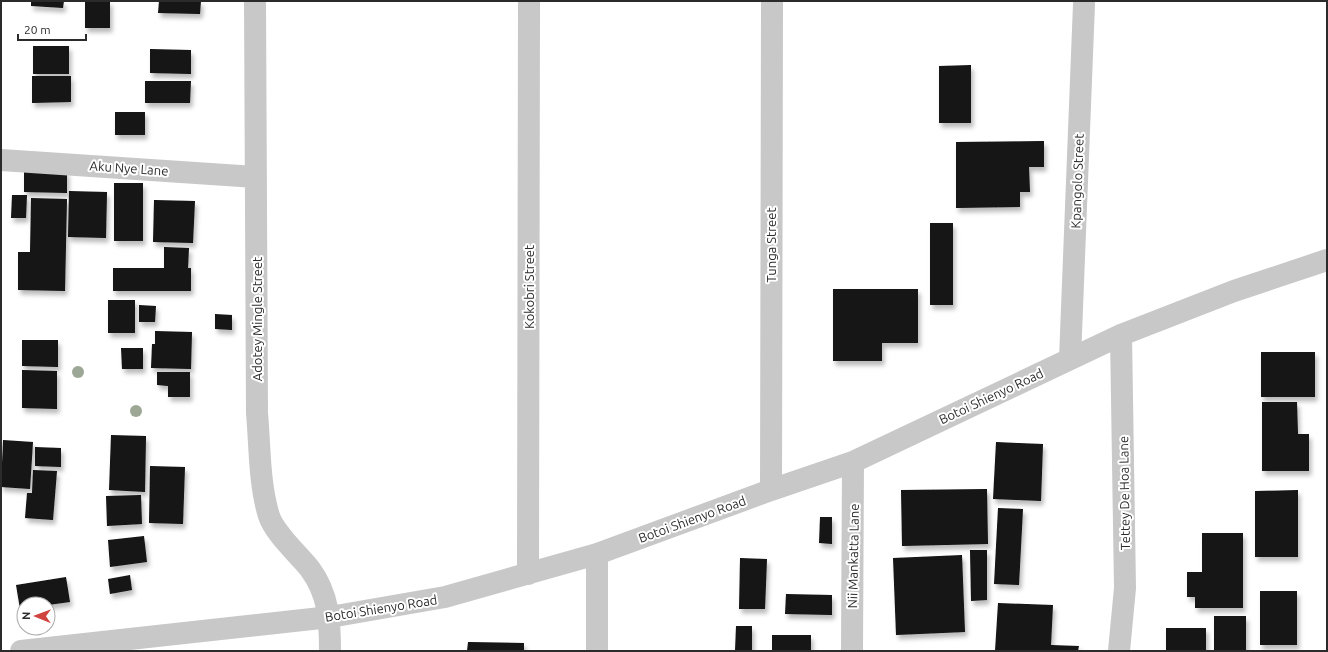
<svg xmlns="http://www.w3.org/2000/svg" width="1328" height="652" viewBox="0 0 1328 652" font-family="Ubuntu,sans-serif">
<defs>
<filter id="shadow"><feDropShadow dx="2.5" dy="4.5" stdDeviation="2" flood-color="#0004"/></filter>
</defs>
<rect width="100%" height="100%" fill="#fff"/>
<path fill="#121212" filter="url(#shadow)" d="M31,1H64L63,8L31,6Z
M85,1H110V28H85Z
M159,1H201L200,14L158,13Z
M33,46H69V74H33Z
M150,49L191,50V74L150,73Z
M971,65V123H939V66Z
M32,76H71V102L32,103Z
M145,81H191L190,103H145Z
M115,112H145V135H115Z
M1044,141V167H1029L1030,192H1020V207L956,208V142Z
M24,171H67V193L24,192Z
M114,183H143V241H114Z
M69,191L107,192L106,238L68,237Z
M12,195H27L26,218H11Z
M31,198L67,199L65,291L18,290V252H30Z
M154,200L195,201L193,243L153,242Z
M930,223H953V305H930Z
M164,247L189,248L188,268H191V291H113V268H164Z
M833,289H918V343H882V361H833Z
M108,300H135V333H108Z
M139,305L156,306L155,322H139Z
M215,314L232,315V330L215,329Z
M155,331L192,332L191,369L151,368L152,344H155Z
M22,340H58V367L22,366Z
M121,348H143V369H122Z
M1261,352H1315V397H1261Z
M22,370L57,371V409L22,408Z
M157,372H190V397H168V386L157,385Z
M1262,402H1297L1298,434H1309V471H1262Z
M111,435L146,436L145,492L109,490Z
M3,440L33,442L30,489L1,487Z
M996,442L1043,444L1041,501L993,499Z
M35,447L61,448V467L35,466Z
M150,466L185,467L183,524L149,523Z
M33,470L57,471L53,520L25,518L27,493H32Z
M987,489L988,544L902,546L901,490Z
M1298,490V557H1255V491Z
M141,495L142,524L107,526L106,496Z
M998,508L1023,509L1019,585L994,584Z
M820,517H832V544L819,543Z
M1202,533H1243V608H1195V597H1187V572H1202Z
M144,536L147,562L110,567L108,540Z
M970,550H987V600L971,601Z
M962,555L965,632L896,635L893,558Z
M740,558L767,559L765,609H739Z
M130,575L132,590L110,594L108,579Z
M66,577L70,602L48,605L24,604V609H20L16,585Z
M1260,591H1297V645H1260Z
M786,594L832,595V615L785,614Z
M998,603L1053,605L1051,645L1079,646L1078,651H995Z
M1214,616H1246V651H1214Z
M736,626H752V651H735Z
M1166,628H1206V651H1166Z
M772,635H811V651H772Z
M468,642L524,643V651H467Z"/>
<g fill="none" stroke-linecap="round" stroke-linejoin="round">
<path stroke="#c8c8c8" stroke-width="22" d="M255,1L257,413C260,446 259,484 269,516C275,534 299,555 310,569C329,595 330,621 330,651
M1,160L256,177
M1070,359L1084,4
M771,490L772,1
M528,574L529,1
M21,651L330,617L445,597L597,554L771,490L853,462L1121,335L1234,291L1327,260
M597,651V554
M852,651L853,462
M1119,651L1125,588L1121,335"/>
</g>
<g fill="#9ca895">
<circle cx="78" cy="372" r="6"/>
<circle cx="136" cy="411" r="6"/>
</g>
<g text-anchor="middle" stroke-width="4" stroke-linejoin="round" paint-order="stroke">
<g font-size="13" fill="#2b2b2b" stroke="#fff">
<text transform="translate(129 168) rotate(4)" y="5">Aku Nye Lane</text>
<text transform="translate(1077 181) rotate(-88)" y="5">Kpangolo Street</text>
<text transform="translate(771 245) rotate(-90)" y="5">Tunga Street</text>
<text transform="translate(529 287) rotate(-90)" y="5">Kokobri Street</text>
<text transform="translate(257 319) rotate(-90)" y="5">Adotey Mingle Street</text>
<text transform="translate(991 396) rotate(-25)" y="5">Botoi Shienyo Road</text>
<text transform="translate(1124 493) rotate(-91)" y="5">Tettey De Hoa Lane</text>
<text transform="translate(692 519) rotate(-20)" y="5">Botoi Shienyo Road</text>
<text transform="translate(853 556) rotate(-89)" y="5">Nii Mankatta Lane</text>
<text transform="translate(381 608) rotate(-9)" y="5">Botoi Shienyo Road</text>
</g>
</g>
<rect width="1328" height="652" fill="none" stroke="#2b2b2b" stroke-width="4"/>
<g transform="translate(36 616) rotate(271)"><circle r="19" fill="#ffffff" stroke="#aaaaaa"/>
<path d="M0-3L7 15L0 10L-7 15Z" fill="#d04440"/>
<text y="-6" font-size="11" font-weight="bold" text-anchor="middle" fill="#2b2b2b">N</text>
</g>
<path d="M18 34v6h68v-6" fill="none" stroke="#2b2b2b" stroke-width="2"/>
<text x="24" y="34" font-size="12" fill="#2b2b2b" stroke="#ffffff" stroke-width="3" paint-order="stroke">20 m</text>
</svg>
